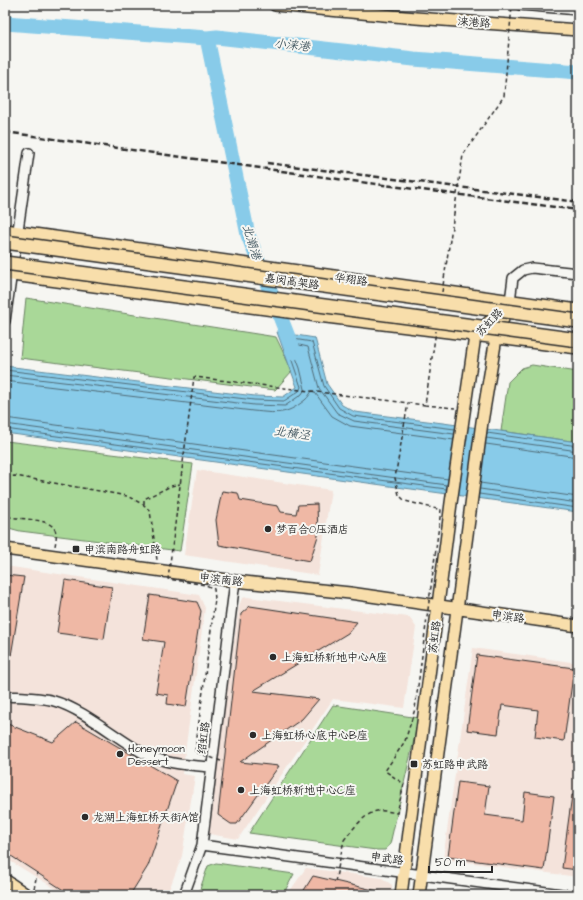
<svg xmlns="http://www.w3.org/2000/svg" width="583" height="900" viewBox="0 0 583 900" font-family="'Architects Daughter','LXGW WenKai TC',sans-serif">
<rect width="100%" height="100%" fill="#f6f6f2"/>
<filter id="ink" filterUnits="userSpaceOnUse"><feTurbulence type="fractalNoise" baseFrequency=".025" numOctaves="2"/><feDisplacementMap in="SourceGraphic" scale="8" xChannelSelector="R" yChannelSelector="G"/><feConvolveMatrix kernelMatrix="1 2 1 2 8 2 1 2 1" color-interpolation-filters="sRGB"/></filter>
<g filter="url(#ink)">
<path fill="#f4e3db" d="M197,470L331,490L318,575L184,555Z
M5,566L199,595L205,608L182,774L195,776L182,856L167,895H66L5,858Z
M247,597L409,617L416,627L404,708L333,699L238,839L209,834L207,828L239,606L242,598Z
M473,648L578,663V877L443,859Z
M306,868L382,878L392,885V895H287Z"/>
<path fill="#a9d898" stroke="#6a8262" d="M26,298L276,337L292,371L275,390L20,358Z
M532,365L578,372V442L501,431L508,382L522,368Z
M6,441L193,464L180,551L20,531L5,527Z
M333,705L419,718L390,844L385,850H376L249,833Z
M216,863L294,874L286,889V895H198L208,866Z"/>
<path fill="#88cbe9" stroke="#638b9d" d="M277,332L315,338L327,384L342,405L355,412L443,423L578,442V512L5,433V366L255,396L283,397L297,387Z"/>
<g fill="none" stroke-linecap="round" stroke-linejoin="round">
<path stroke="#506b77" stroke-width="1" d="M5,370L254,400L284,401L299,391L301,387L285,340L287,338L312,342L324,386L339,408L353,416L455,429
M5,375L254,405L285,406L302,394L305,389L300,368L292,347L295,344L308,347L319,388L337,413L354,421L454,434
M5,381L253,411C277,413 285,416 305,400C309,397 310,393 313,390L332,416L350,426L454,440
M5,418L448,479
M5,424L447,485
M5,429L446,489
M487,433L578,446
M486,438L578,451
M486,444L578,457
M480,483L578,497
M480,489L578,503
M479,494L578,508"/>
<path stroke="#88cbe9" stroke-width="15" d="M5,23L207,38L217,37L414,59L578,72
M207,38L248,235L294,352"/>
</g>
<path fill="#efb8a5" stroke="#2b2b2b" d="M222,491L238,493L240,500L278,506L281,512L296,514L298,505L317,504L318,536L310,561L219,545L216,520Z
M5,575L24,577L11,656H5Z
M65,580L112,587L104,639L57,633Z
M150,595L197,602L201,611L186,707L167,704L168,695L156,693L164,642L143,639Z
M250,606L357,622L348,633L253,691L319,699L302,719L240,762L279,766L237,824H231L218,815L241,614Z
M477,655L574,668L564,741L535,737L538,710L502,705L498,734L467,730Z
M76,722L177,781L148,866L130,895H71L5,852V723L53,742Z
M458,782L489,786L485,815L522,820L525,792L554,796L544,870L448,857Z
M572,795L578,796V870L562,868Z
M313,876L382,892L381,895H301Z"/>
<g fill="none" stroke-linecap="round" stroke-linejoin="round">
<g stroke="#2b2b2b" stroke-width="12">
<path id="minor" d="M520,5L578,10
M510,301L513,278L523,270L532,268L578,273
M5,321L29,153
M5,696C20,697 40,697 54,701C83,709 116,738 143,753C164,764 188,765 211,767
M202,845L569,895
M184,895L202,845L235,581"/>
</g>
<g stroke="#2b2b2b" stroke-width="14">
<path id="major" d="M275,5L416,18L578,30
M5,230L578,310
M5,274L310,315L578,348
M5,549L235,581L350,593L578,626
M5,880L27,895
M401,895L451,503L475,336L510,301
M419,895L482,422L496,338L508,305"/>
</g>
<path stroke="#2b2b2b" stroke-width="1.5" stroke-dasharray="4 3" stroke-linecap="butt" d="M445,407L455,408
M5,500L8,477L15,476L127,496L144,505L150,511L157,560
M144,504V499L171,486L180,484
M5,509L10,517C20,519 47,519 53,527C58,532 56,540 55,546
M344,840C351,831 365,813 377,811C384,810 391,812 397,813L404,784L385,771L405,741
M34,889L37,873"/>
<use href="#minor" stroke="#f6f6f2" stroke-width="9"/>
<use href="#major" stroke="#f8deab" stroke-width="11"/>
<path stroke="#2b2b2b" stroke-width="2.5" stroke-dasharray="6 3" stroke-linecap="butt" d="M5,132L345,180L578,210
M267,163L578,202"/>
<g stroke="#2b2b2b" stroke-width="16" stroke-linecap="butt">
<path id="highway-bridge" d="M5,242L578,321
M5,263L578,340"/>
</g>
<path stroke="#2b2b2b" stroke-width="1.5" stroke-dasharray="4 3" stroke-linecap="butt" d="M442,292L463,155L504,96L512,5
M425,405L445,407
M405,741L415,709L441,510L405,501L399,495L395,478L408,403
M221,761L195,752L215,599L214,589L206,585L168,579L194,377L425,405L436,331
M335,882L344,840"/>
<use href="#highway-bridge" stroke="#f8deab" stroke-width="13"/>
</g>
</g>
<g fill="#2b2b2b" stroke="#f6f6f2" stroke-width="1.5">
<circle cx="268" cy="529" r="4"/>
<rect x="72" y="545" width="8" height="8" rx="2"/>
<circle cx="273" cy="657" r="4"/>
<circle cx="253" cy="735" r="4"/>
<circle cx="120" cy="754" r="4"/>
<rect x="410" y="760" width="8" height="8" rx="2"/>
<circle cx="241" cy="790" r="4"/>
<circle cx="85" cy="817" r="4"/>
</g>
<g text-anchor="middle" stroke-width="4" stroke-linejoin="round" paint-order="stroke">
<g font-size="11" fill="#2b2b2b" stroke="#f6f6f2">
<text transform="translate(474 22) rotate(4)" y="4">涞港路</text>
<text transform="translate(351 279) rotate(8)" y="4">华翔路</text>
<text transform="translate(292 281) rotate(8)" y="4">嘉闵高架路</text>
<text transform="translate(489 322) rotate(-47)" y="4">苏虹路</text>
<text transform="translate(221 579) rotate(7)" y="4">申滨南路</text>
<text transform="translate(508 616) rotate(8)" y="4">申滨路</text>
<text transform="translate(434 637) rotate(-83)" y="4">苏虹路</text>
<text transform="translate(203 738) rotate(-83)" y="4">绍虹路</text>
<text transform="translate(387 858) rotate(8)" y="4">申武路</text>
</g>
<g font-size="11" fill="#2b2b2b" stroke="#f6f6f2" text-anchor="start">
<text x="276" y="533">梦百合0压酒店</text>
<text x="84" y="553">申滨南路舟虹路</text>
<text x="281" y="661">上海虹桥新地中心A座</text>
<text x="261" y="739">上海虹桥心底中心B座</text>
<text x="128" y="752">Honeymoon<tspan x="128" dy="13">Dessert</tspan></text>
<text x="422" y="768">苏虹路申武路</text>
<text x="249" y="794">上海虹桥新地中心C座</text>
<text x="93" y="821">龙湖上海虹桥天街A馆</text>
</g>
<g font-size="12" font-style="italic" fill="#475b64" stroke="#f6f6f2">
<text transform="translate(292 45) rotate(6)" y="4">小涞港</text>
<text transform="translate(252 242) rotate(72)" y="4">北潮港</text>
<text transform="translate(292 433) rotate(8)" y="4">北横泾</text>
</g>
</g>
<rect width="583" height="900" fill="none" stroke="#f6f6f2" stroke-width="20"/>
<rect x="10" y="10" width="563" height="880" fill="none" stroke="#2b2b2b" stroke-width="1.5" filter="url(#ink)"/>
<path d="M429 866v6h63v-6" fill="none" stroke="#2b2b2b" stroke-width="2"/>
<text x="435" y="866" font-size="12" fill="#2b2b2b" stroke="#f6f6f2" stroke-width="3" paint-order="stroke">50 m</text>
</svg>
